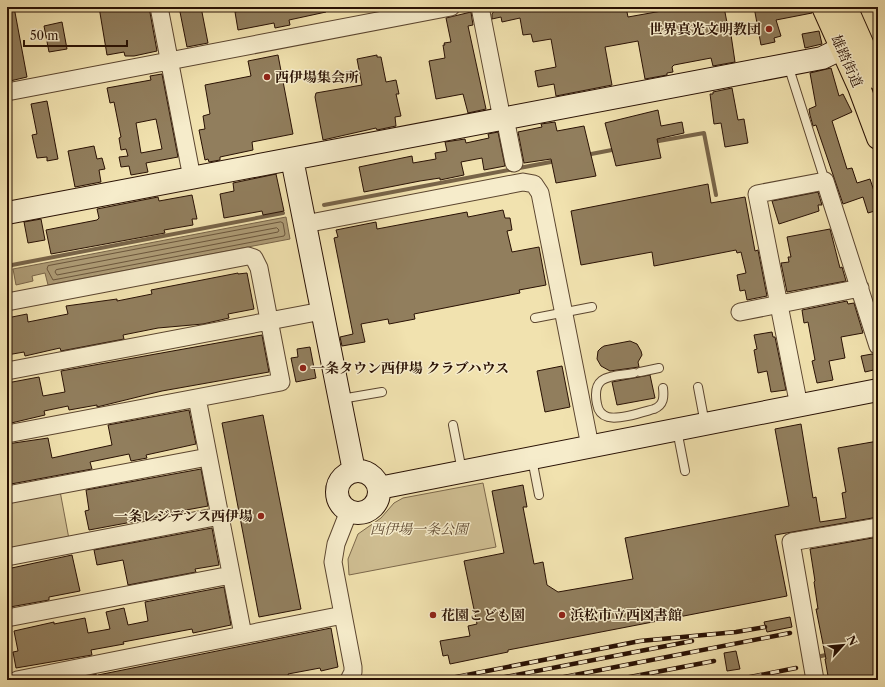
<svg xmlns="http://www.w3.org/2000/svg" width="885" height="687" viewBox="0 0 885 687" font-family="'Libre Caslon Text','Noto Serif JP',serif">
<rect width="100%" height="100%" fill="#f1e2af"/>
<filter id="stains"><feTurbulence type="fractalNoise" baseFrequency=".005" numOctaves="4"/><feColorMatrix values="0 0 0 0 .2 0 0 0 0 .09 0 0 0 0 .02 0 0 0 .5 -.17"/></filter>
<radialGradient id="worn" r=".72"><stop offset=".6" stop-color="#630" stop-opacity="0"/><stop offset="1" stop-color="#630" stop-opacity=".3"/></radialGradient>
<path fill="#cfbe92" stroke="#7c684b" d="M483,483L496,547L349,575L348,559L358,534L381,518L394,503L403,498Z
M60,491L69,539L7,551V502Z"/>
<path fill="#ad9b75" stroke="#786448" d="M286,217L290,239L48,285L45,273L32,276L33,281L16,285L13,269Z"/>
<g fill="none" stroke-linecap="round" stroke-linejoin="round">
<path stroke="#6b563c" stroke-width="1" d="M281,222L283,223L285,234L284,236L53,280L47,269L48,266Z
M277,228L279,230L278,232L57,275L55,272L56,270Z"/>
<path stroke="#786448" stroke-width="4" d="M653,142L704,133L716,195
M586,155L617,149
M324,205L556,161
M12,265L283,213
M817,657L830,654"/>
</g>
<path fill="#917e5d" stroke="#291104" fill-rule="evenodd" d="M7,7H14L27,77L10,81L7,64Z
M99,7H149L157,51L134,56H125L124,52L107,55Z
M179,7H201L208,43L187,47Z
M259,7H325L326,12L289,20L290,25L275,28L274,23L238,30L235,12Z
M497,7H626L628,17L684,7H691V9L724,7L728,28H730L735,62L713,66L711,58L674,65L672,67L673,72L667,73V75L645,79L638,41L605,47L612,85L556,96L554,84L538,87L535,71L556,67L551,39L533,42L531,34L523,35L520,18L502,22L501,17L492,19V14Z
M754,7H811L812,13L776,20L781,36L774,38L775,42L761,45Z
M471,12L473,25L468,26L486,109L468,113L463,94L436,99L429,61L445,58L443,45H445L444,43L451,42L446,18Z
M62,22L67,49L49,52L44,26Z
M819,31L822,44L805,48L802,34Z
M278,55L293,134L252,142L253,150L220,157V160L209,162L208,159L205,160L199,130L205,129L203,116L210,114L205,85L251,76L248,61Z
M377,55V57H381L386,82L396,80L399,94H396L401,116L395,117L396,126L377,130L376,128L323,140L315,97L316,93L362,85L357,59Z
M831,68L839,96L843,94L852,112L832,121L847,169L852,168L857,183L870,179L878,203V210L868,213L863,197L843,204L816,125L813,126L810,115L809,109L816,106L810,73Z
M162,74L178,157L146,163L148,172L131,175L129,166L121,167L119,157L128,156L126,149L121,150L119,138L121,137L114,102L110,103L107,88L151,80L150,76ZM156,119L162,149L141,153L136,123Z
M732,88L738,120L744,119L748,143L725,147L721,123L714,124L710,94H713V92Z
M47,101L58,159L47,161V157L37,158L32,135L37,134L31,104Z
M658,110L661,126L682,122L684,133L657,139L661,158L616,166L605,123Z
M555,122L557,131L584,126L596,176L556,183L551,159L524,163L518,132L542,127L541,124Z
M498,132L505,166L484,170L482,158L461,162L464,175L440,180V178L420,181L364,192L359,167L412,156L413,163L436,159L435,153L447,151L445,142L465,139L466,143L489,138L488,134Z
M94,146L97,159L102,158L105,169L99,170L101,182L75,187L68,151Z
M276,174L284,211L263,215L262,211L224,218L220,194L234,191L233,183Z
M708,184L711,203L745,197L755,251L758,250L767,296L747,300L745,290L740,291L737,275L746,273L741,252L737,253L736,250L654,266L652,252L581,265L571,211Z
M818,192L822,205H818L819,211L779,224L772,201Z
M192,195L197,219H192L193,225L164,230L165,233L51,254L46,230L97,220L99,218L97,209L158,197L159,201Z
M503,210L505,218H510L512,230L507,231L512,252L539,247L546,285L519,290L520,293L414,314L415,319L389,324L388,319L361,324L365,342L342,346L340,337L353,334L334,238L338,237L336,230L376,222L377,229L467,212L468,217Z
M41,219L45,240L28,243L24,222Z
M830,229L840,268L842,267L846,281L787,292L781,263L789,262L788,257H791L787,237Z
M238,273V274L247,273L254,309L228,314L229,318L203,324L158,328L123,335L124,339L61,351L60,348L25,356L24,352L7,355V318L27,314L28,322L68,314L66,306L117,299V301L152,294L151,290Z
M847,301L848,304L854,303L863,333L841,337L845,358L829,361L833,380L817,383L812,361L815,360L808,322L804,323L802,310Z
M772,332L773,337H775L786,390L771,392L767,371L758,373L754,350L757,349L754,335Z
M262,335L269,372L162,391L97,407V405L69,410L68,406L44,411L45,415L7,424V383L39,377L43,396L65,392L61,371Z
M630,341L637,344L641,351L642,355L638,362L639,367L610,371L601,366L597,359L598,351L601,348L604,346Z
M310,347L316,378L296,382L291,358L298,357L297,349Z
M872,354L877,356L878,369L865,372L861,356Z
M562,366L570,407L545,412L537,371Z
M650,375L655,398L617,405L612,382Z
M189,410L196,444L146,455L147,458L131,461L129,454L90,462L92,469L11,484L7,463V444L48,438L52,458L112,445L108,425Z
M263,415L301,609L259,617L222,423Z
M801,424L813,498L816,497L820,522L846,518L842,493L846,492L838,448L878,441V517L775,535L787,596L508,650V652L450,664L448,655L443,656L440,641L470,636L468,626L477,624L464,561L504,553L492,491L523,485L527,507H523L534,564L543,562L547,585L558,592L633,579L625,538L789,506L775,429Z
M201,469L208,506L159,515V517L89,530L85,511L89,510L86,490Z
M212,528L219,565L195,569L196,572L128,585L123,560L97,565L94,550Z
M878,537V644H876L878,657V680H831L830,676H828L825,659H826L816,609H818L814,582L815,581L810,549Z
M72,555L80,591L49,597V600L10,607L7,593V569Z
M224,587L231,625L193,633L192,629L123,642L124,644L91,650L92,655L16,668L13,652L18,651L14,631L54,622V624L85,618L88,633L110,629L106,612L124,608L128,625L148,621L145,602Z
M790,617L792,627L767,632L764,622Z
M331,628L338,667L321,671L320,668L288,674L289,677L277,680H99L98,675Z
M736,651L740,669L727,671L724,653Z
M96,674L97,680H80L79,678Z"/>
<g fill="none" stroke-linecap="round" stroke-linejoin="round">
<g stroke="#5b452f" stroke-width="10">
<path id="lane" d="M788,65L825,181
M535,318L592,307
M640,372L659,368
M634,373C611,377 591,374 597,404C598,410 601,415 608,417C619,420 643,412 654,409C664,405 664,397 663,388
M698,387L705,424
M341,399L382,392
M453,425L462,471
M677,430L685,471
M532,459L539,495"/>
</g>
<g stroke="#5b452f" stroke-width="19">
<path id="street" d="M159,7L192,178
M480,7L502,119
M7,92L451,7
M505,118L514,163
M305,224L523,182L534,184L540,193L590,446
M7,302L248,256L254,258L259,268L281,382L7,434
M740,312L860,288
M7,371L322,311
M197,398L243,635
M799,406L757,194L825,181L878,346
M7,495L208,457
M349,511L336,544L333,562L353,667V672L349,680
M7,557L220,516
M7,618L231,575
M17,680L343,615
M815,680L791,542L878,527"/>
</g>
<g stroke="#291104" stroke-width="24">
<path id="secondary" d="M292,159L354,471
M7,213L822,58L859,40
M337 492a21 21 0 1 1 42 0a21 21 0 1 1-42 0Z
M379,488L878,390"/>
</g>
<g stroke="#291104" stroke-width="24">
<path id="primary" d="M823,7L859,87L878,138
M846,7L878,79"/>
</g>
<use href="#lane" stroke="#f6eccb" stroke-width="8"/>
<use href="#street" stroke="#f6eccb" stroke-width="17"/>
<use href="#secondary" stroke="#f6eccb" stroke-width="22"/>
<use href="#primary" stroke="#f1e2af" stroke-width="22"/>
<g stroke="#291104" stroke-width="4.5">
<path id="rail" d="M441,680L640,641L736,632L765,627
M490,680L692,641
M549,680L790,633
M614,680L714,661
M735,680L796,668"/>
</g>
<use href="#rail" stroke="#f6eccb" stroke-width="3" stroke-dasharray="9" stroke-linecap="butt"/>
</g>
<g fill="#8f2418" stroke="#f6eccb" stroke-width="1.5">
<circle cx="769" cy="29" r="4"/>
<circle cx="267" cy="77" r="4"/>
<circle cx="303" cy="368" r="4"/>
<circle cx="261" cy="516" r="4"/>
<circle cx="433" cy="615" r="4"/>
<circle cx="562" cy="615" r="4"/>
</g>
<g text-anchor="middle" stroke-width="3" stroke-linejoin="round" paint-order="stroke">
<g font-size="14" font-weight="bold" fill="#291104" stroke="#f6eccb" text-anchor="start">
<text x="761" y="34" text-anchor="end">世界真光文明教団</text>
<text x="275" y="82">西伊場集会所</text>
<text x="311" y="373">一条タウン西伊場 クラブハウス</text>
<text x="253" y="521" text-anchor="end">一条レジデンス西伊場</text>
<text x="441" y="620">花園こども園</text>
<text x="570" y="620">浜松市立西図書館</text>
</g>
<g font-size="14" fill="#291104" stroke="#f6eccb">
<text transform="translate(847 61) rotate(66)" y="5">雄踏街道</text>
</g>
<g font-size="14" font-style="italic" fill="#634e36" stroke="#f6eccb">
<text x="419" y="534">西伊場一条公園</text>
</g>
</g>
<rect width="885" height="687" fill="none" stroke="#f1e2af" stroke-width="24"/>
<rect x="8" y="8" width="869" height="671" fill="none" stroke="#291104" stroke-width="2"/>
<rect x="12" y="12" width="861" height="663" fill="none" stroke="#291104"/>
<g transform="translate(843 645) rotate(63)" stroke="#f6eccb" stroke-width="3" paint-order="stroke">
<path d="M0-3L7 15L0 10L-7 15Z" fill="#291104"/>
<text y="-6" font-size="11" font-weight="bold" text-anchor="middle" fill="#291104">N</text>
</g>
<path d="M24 40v6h103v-6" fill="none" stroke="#291104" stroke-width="2"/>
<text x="30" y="40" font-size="12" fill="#291104" stroke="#f6eccb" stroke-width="3" paint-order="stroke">50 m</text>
<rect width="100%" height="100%" filter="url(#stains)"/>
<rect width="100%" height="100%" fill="url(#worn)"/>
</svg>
